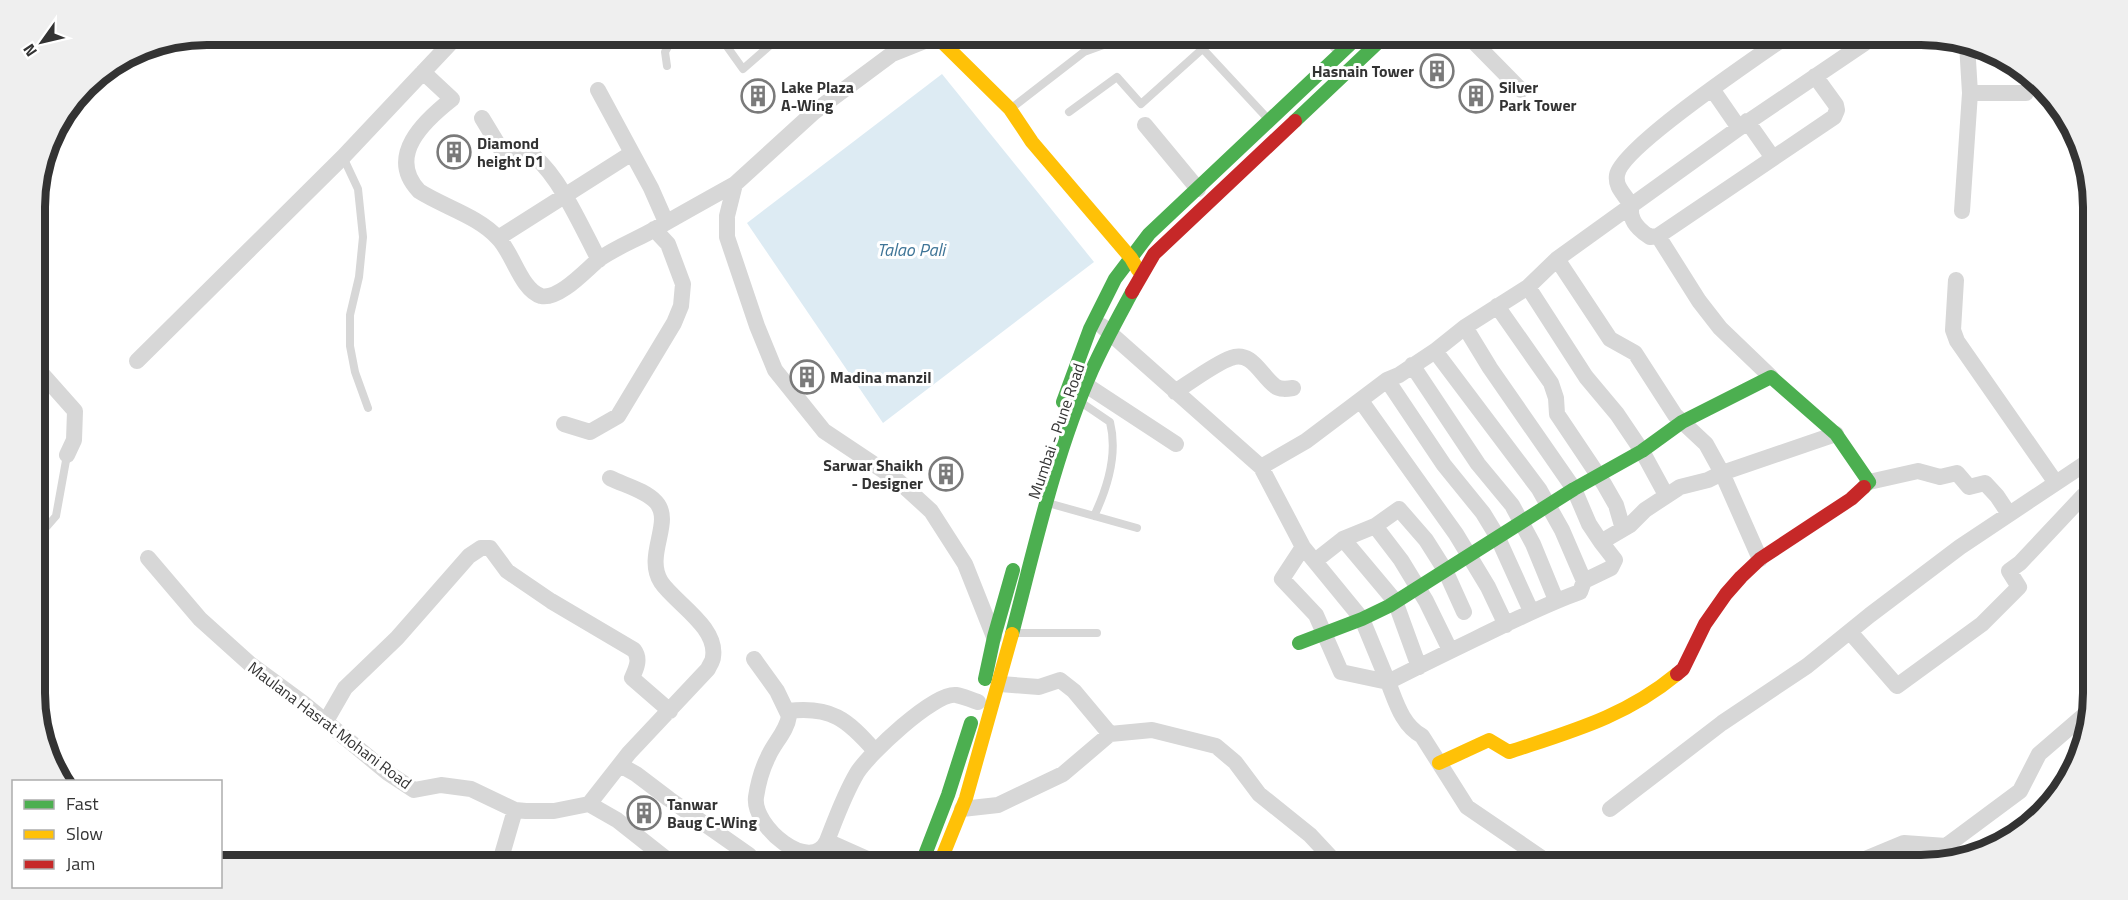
<svg xmlns="http://www.w3.org/2000/svg" width="2128" height="900" viewBox="0 0 2128 900" font-family="'Titillium Web',sans-serif">
<rect width="100%" height="100%" fill="#fff"/>
<path fill="#ddebf3" d="M942,74L1094,262L883,423L747,223Z"/>
<g fill="none" stroke-linecap="round" stroke-linejoin="round">
<path stroke="#d7d7d7" stroke-width="8" d="M718,34L743,69L783,34
M1189,34L1269,120
M1322,34L1338,52
M667,66L665,52L671,41L681,34
M1013,107L1084,52L1109,43L1120,34
M1069,112L1117,77L1141,104L1219,34
M343,157L358,189L363,237L359,277L350,315V346L355,372L368,408
M1082,403L1110,422C1118,454 1108,487 1094,516
M1048,503L1137,528
M36,539L56,516L67,455
M1014,633H1097"/>
<path stroke="#d7d7d7" stroke-width="16" d="M1466,34L1521,90
M937,36L892,54L814,112L735,184L727,216V237L757,326L775,370L824,431L896,479L931,511L965,564L994,637
M423,72L452,99C424,121 386,156 419,191C444,207 478,216 498,238C513,253 521,290 541,296C559,300 586,270 598,260C616,247 636,240 655,229C681,214 708,199 735,184
M1712,89L1739,128
M598,90L651,188L666,222
M1970,93H2026
M482,118L502,151L512,156L523,152C527,153 532,155 535,157C561,179 583,230 599,260
M1747,121L1773,158
M1145,125L1198,189
M1962,211L1970,93L1967,44
M1658,236L1650,237C1643,233 1634,225 1632,217C1630,212 1632,208 1630,204C1625,194 1615,188 1617,175C1621,148 1761,54 1790,34
M498,238L632,153
M1557,259L1610,339L1635,353L1675,415L1706,444L1722,473L1760,559
M1956,280L1953,330L1957,341L2056,483
M1528,287L1586,377L1617,414L1642,451L1666,495
M1497,306L1551,383L1556,398L1557,414L1604,484L1616,505L1623,529
M1102,326L1261,467L1306,441L1387,380L1399,375L1435,351L1465,327L1528,287L1557,259L1739,128L1878,34
M1465,327L1490,368L1574,489L1589,524L1601,542
M1435,351L1539,489L1562,530L1584,581
M137,361L343,157L459,34
M1412,365L1478,464L1512,505L1533,544L1556,600
M35,366L75,411L74,440L67,455
M1771,377L1720,328L1699,301L1658,236L1834,117L1837,110L1836,105L1815,76
M1387,380L1444,465L1483,513L1497,536L1531,611
M1086,385L1176,444
M1175,392C1189,383 1216,363 1231,358C1252,350 1261,376 1275,386C1280,390 1287,389 1293,388
M1361,401L1456,534L1488,587L1506,625
M564,424L590,432L618,416L674,323L681,306L683,284L668,244L654,229
M1261,467L1303,547L1282,579L1316,615L1341,672L1388,682C1396,702 1402,725 1422,736L1467,807L1552,865
M1869,482L1918,471L1940,477L1957,473L1969,487L1985,483L1997,496L2009,514
M1375,526L1401,560L1426,601L1450,650
M1343,539L1395,601L1419,667
M1303,547L1362,619L1388,682C1427,662 1465,644 1504,625C1530,613 1554,601 1580,592L1584,581L1611,568L1615,560L1601,542L1630,525L1645,510L1680,487L1708,480L1722,473L1836,434
M148,558L200,619L250,664L303,703L388,773L414,790L441,785L471,789L515,810L526,811H554L589,804L617,820L674,865
M1315,561L1343,539L1375,526L1399,509L1426,540L1445,570L1464,612
M1850,632L1897,686L1982,624L2019,587L2009,571L2020,563L2083,496L2093,488
M754,659L777,691L789,716C787,731 774,743 768,757C762,769 758,784 756,797C752,827 811,875 827,841
M1000,684L1039,687L1060,680L1074,691L1110,734L1152,730L1216,746L1235,762L1259,794L1310,835L1338,865
M788,711C831,706 847,719 875,751
M326,721L345,688L397,638L469,556L481,548H490L507,571L551,601L634,650C641,659 636,669 632,678L670,711
M620,765L636,774L669,799L749,855L752,865
M589,804L629,753L708,669C709,666 713,661 713,657C718,627 675,603 661,582C644,555 674,522 656,502C645,490 624,485 610,478
M962,809L998,805L1063,774L1110,734
M1610,809L1722,723L1807,666L1870,615L1960,547L2092,459L2093,460
M1946,846L2020,791L2039,754L2090,710
M1168,861L1169,865
M499,865L515,810
M881,865L827,841C836,818 844,795 857,773C868,755 934,692 956,695C963,696 971,700 978,702
M1851,865L1904,843L1946,846L1958,856"/>
<path stroke="#4caf50" stroke-width="14" d="M1295,121L1387,34
M1063,402L1090,329L1115,279L1149,234L1361,34
M1012,634C1035,546 1055,454 1092,370C1104,343 1118,318 1132,292
M1299,643L1362,619L1389,606L1574,489L1642,451L1682,422L1771,377L1836,434L1869,482L1864,487
M985,679L994,637L1013,570
M921,865L948,795L971,723"/>
<path stroke="#ffc107" stroke-width="14" d="M934,34L1010,109L1032,142L1131,258L1138,270
M1439,763L1489,740L1509,752C1572,731 1625,717 1677,674
M939,865L966,798L1012,634"/>
<path stroke="#c62828" stroke-width="14" d="M1132,292L1154,254L1295,121
M1677,674L1683,669L1705,624L1726,594L1741,577L1760,559L1851,499L1864,487"/>
</g>
<defs>
<g id="building-ring" transform="scale(1.725)"><circle r="9.5" fill="#fff" stroke="#7a7a7a" stroke-width="1.5"/><path d="M-4-6H4V6H1V3H-1V6H-4ZM-2.5-4.3h1.7v1.8h-1.7ZM.8-4.3h1.7v1.8H.8ZM-2.5-1h1.7V.8h-1.7ZM.8-1h1.7V.8H.8Z" fill="#7a7a7a"/></g>
</defs>
<g fill-rule="evenodd">
<use href="#building-ring" x="1437" y="71"/>
<use href="#building-ring" x="758" y="96"/>
<use href="#building-ring" x="1476" y="96"/>
<use href="#building-ring" x="454" y="152"/>
<use href="#building-ring" x="807" y="377"/>
<use href="#building-ring" x="946" y="474"/>
<use href="#building-ring" x="644" y="813"/>
</g>
<g text-anchor="middle" stroke-width="6" stroke-linejoin="round" paint-order="stroke">
<g font-size="16" font-weight="bold" fill="#333" stroke="#fff" text-anchor="start">
<text x="1414" y="77" text-anchor="end">Hasnain Tower</text>
<text x="781" y="93">Lake Plaza<tspan x="781" dy="18">A-Wing</tspan></text>
<text x="1499" y="93">Silver<tspan x="1499" dy="18">Park Tower</tspan></text>
<text x="477" y="149">Diamond<tspan x="477" dy="18">height D1</tspan></text>
<text x="830" y="383">Madina manzil</text>
<text x="923" y="471" text-anchor="end">Sarwar Shaikh<tspan x="923" dy="18">- Designer</tspan></text>
<text x="667" y="810">Tanwar<tspan x="667" dy="18">Baug C-Wing</tspan></text>
</g>
<g font-size="16" fill="#333" stroke="#fff">
<text transform="translate(1056 431) rotate(-71)" y="6">Mumbai - Pune Road</text>
<text transform="translate(330 725) rotate(37)" y="6">Maulana Hasrat Mohani Road</text>
</g>
<g font-size="18" font-style="italic" fill="#3f7597" stroke="#fff">
<text x="911" y="256">Talao Pali</text>
</g>
</g>
<path d="M0 0H2128V900H0ZM207 45H1921A162 162 0 0 1 2083 207V693A162 162 0 0 1 1921 855H207A162 162 0 0 1 45 693V207A162 162 0 0 1 207 45Z" fill="#efefef" fill-rule="evenodd"/>
<path fill="none" stroke="#333" stroke-width="8" d="M207 45H1921A162 162 0 0 1 2083 207V693A162 162 0 0 1 1921 855H207A162 162 0 0 1 45 693V207A162 162 0 0 1 207 45Z"/>
<rect x="12" y="780" width="210" height="108" fill="#ffffff" stroke="#adadad" stroke-width="1.5"/>
<rect x="24" y="800" width="30" height="9" fill="#4caf50" stroke="#adadad" stroke-width="1.5"/>
<text x="66" y="810" font-size="18" fill="#333333">Fast</text>
<rect x="24" y="830" width="30" height="9" fill="#ffc107" stroke="#adadad" stroke-width="1.5"/>
<text x="66" y="840" font-size="18" fill="#333333">Slow</text>
<rect x="24" y="860" width="30" height="9" fill="#c62828" stroke="#adadad" stroke-width="1.5"/>
<text x="66" y="870" font-size="18" fill="#333333">Jam</text>
<g transform="translate(42 42) rotate(236)" stroke="#ffffff" stroke-width="4.5" paint-order="stroke">
<path d="M0-4.5L10 22L0 15L-10 22Z" fill="#333333"/>
<text y="-9" font-size="16" font-weight="bold" text-anchor="middle" fill="#333333">N</text>
</g>
</svg>
